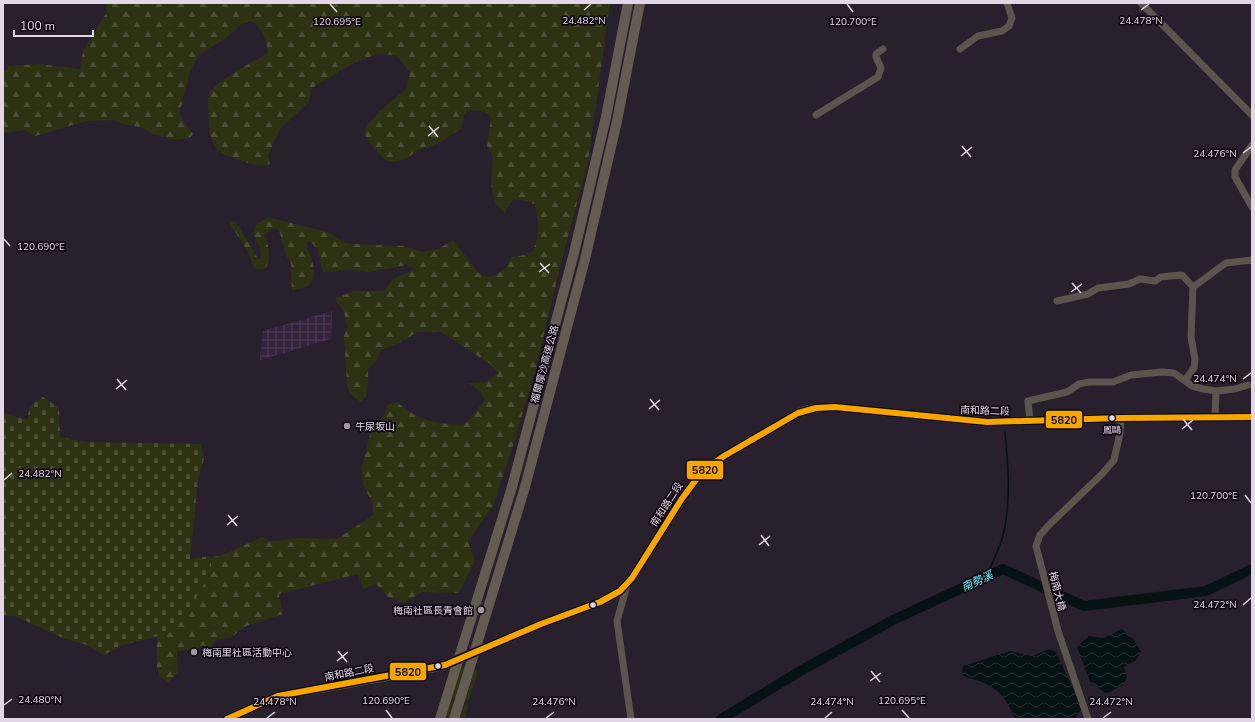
<svg xmlns="http://www.w3.org/2000/svg" width="1255" height="722" viewBox="0 0 1255 722" font-family="'Nunito Sans','Noto Sans TC',sans-serif">
<defs>
<pattern id="industrial-grid" width="8" height="8" patternUnits="userSpaceOnUse"><rect width="8" height="8" fill="#35223d"/><path d="M0 4h8M4 0v8" fill="none" stroke="#524159"/></pattern>
<pattern id="forest-firs" width="22" height="20" patternUnits="userSpaceOnUse"><rect width="22" height="20" fill="#2d3213"/><path d="M5 1l3.5 6h-7zM16 11l3.5 6h-7z" fill="#4b4f35"/></pattern>
<pattern id="cemetery-stones" width="16" height="16" patternUnits="userSpaceOnUse"><rect width="16" height="16" fill="#2d3213"/><path d="M2 7V4a2 2 0 0 1 4 0v3zM10 15v-3a2 2 0 0 1 4 0v3z" fill="#4b4f35"/></pattern>
<pattern id="water-waves" width="16" height="10" patternUnits="userSpaceOnUse"><rect width="16" height="10" fill="#061214"/><path d="M0 5q4-4 8 0t8 0" fill="none" stroke="#2a3436"/></pattern>
</defs>
<rect width="100%" height="100%" fill="#29202d"/>
<path fill="url(#industrial-grid)" d="M332,311L331,339L260,360L263,331Z"/>
<path fill="#2d3213" d="M451,665L478,671L469,701L442,696Z
M442,699L468,705L465,719H437Z"/>
<path fill="url(#forest-firs)" d="M106,3H610L588,162L562,259L536,367L514,443L493,506L468,541L475,561L459,593L422,592L404,603L388,597L376,584L363,589L358,574L279,594L283,614L246,626L230,638L216,639L210,651L203,645L191,650L177,651L178,673L168,682L160,677L157,668V635L209,558L222,555L262,537L269,541H279L296,538L337,539L373,515V505L363,484L362,467L370,434L385,414L387,405L397,402C403,407 409,412 415,415C427,422 452,426 465,424L485,400L481,392L468,383L487,382L498,373L490,364L441,332H418L401,342L380,351L377,360L368,369C368,379 370,395 361,402C354,399 349,392 347,385L344,336L347,327L344,311L336,301V298L354,291H384L393,279L415,269L406,265L370,272L350,270L323,272L318,250L310,241L307,242C305,247 309,252 311,257C314,265 317,281 307,286C303,288 297,289 292,290L291,264L286,255L279,230L272,229L264,235C269,246 272,257 266,268L260,270L254,268L248,252L230,224L232,221L235,222L239,227L259,260L261,258L260,248L253,234L256,225L268,217L330,233L345,243L352,244L404,246L422,252L438,249L454,240L478,273L487,277L496,275L506,268L512,257L525,255L533,251C540,233 539,223 535,204C518,199 511,194 505,214L495,202L491,185L493,157L487,146L491,118C486,109 477,111 467,111L463,116L461,129L432,147L418,150L407,158L394,162L385,160L367,140L365,132L368,124L380,111L407,88L410,72L396,55L377,54L354,63L312,88L309,102L280,129L268,155L270,164C261,167 249,164 240,160C233,158 226,155 220,152C206,142 209,111 208,96C213,82 253,62 267,54C269,46 263,32 258,26C256,23 252,22 249,21L240,25L226,38L199,55L190,71L180,112L182,120L193,134L190,138L175,140L153,134L141,127L127,125L114,120L86,121L36,136L24,130L3,133V71L7,70L8,66L38,64L80,69L83,51L107,12Z"/>
<path fill="url(#cemetery-stones)" d="M43,397L59,408L60,437L86,442L201,444L204,459L198,479L190,559L211,556V572L191,607L170,633L123,645L104,655L84,644L63,638L15,616H3V413L27,420L30,406Z"/>
<path fill="url(#water-waves)" d="M1122,629L1134,640L1141,652L1135,661L1124,667L1127,677L1124,684L1107,694L1090,682L1077,647L1089,636L1104,638Z
M1050,649L1056,652L1082,708L1076,718L1074,719H1015C1006,700 1003,691 982,682C975,679 968,679 962,674L963,666L1010,651L1032,656Z"/>
<g fill="none" stroke-linecap="round" stroke-linejoin="round">
<path stroke="#061214" stroke-width="1.5" d="M986,577C992,563 1001,547 1004,531C1011,498 1008,465 1005,432"/>
<path stroke="#061214" stroke-width="10" d="M721,719L802,670L893,620L1003,569L1084,606L1206,591L1252,569"/>
<path stroke="#5b554e" stroke-width="7" d="M1141,3L1252,115
M960,49L978,36L1002,31L1009,26L1012,18L1007,3
M816,115L878,77L881,68L876,57V54L883,49
M1252,145L1235,170V177L1252,207
M1057,301L1088,294L1098,288L1129,284L1140,279L1155,281L1161,277L1181,275L1183,276L1193,287
M1185,380L1194,368L1195,359L1191,337L1193,287L1226,263L1252,260
M1215,417L1216,391
M1030,421L1028,401L1067,392L1079,384L1089,382H1113L1131,375L1162,372L1174,373L1192,386L1203,389L1216,391L1235,389L1248,385
M627,585L617,621L631,719
M1088,719L1058,631L1036,546L1040,535L1049,525L1102,474L1114,460L1120,433L1121,418"/>
<path stroke="#675f53" stroke-width="9" d="M227,719L278,696L423,670L445,665L541,624L600,602L620,591L632,578L681,500L701,473L724,456L798,413C810,408 821,407 835,407L987,422L1121,418L1252,417"/>
<path stroke="#645c52" stroke-width="10" d="M512,487L574,253L606,117L628,3
M525,487L585,259L617,121L640,3"/>
<path stroke="#645c52" stroke-width="10" d="M440,719L512,487
M454,719L525,487"/>
<g stroke="#100913" stroke-width="9">
<path id="bus-1" d="M227,719L278,696L445,665L541,624L600,602L620,591L632,578L681,500L701,473L724,456L798,413L816,408L835,407L987,422L1121,418L1252,417"/>
</g>
<use href="#bus-1" stroke="#f7a600" stroke-width="6"/>
</g>
<path fill="none" stroke="#e2d7e6" stroke-width="1.5" d="M330,4L337,12M847,4L853,12M584,10L591,4M1141,10L1149,4M429,126L438,137M428,136L439,127M962,146L971,157M1243,153L1251,147M961,156L972,147M4,239L10,246M540,263L549,273M539,272L550,264M1072,283L1081,293M1071,292L1082,284M117,379L126,390M1243,379L1251,373M116,389L127,380M650,399L659,410M649,409L660,400M1183,419L1192,430M1182,429L1193,420M4,480L12,473M1245,495L1251,503M228,515L237,526M227,525L238,516M761,535L769,546M759,545L770,536M1243,605L1251,598M338,651L347,662M337,661L348,652M871,671L880,682M870,681L881,673M4,705L12,699M386,710L392,718M902,710L909,718M267,718L275,712M546,718L554,712M825,718L832,712M1103,718L1111,712"/>
<g fill="#e2d7e6" stroke="#100913" stroke-width="1.5">
<circle cx="1112" cy="418" r="3.5"/>
<circle cx="593" cy="605" r="3.5"/>
<circle cx="438" cy="666" r="3.5"/>
</g>
<g fill="#a197a5" stroke="#100913" stroke-width="1.5">
<circle cx="347" cy="426" r="4"/>
<circle cx="481" cy="610" r="4"/>
<circle cx="194" cy="652" r="4"/>
</g>
<g text-anchor="middle" stroke-width="3.5" stroke-linejoin="round" paint-order="stroke">
<g font-size="9" fill="#e2d7e6" stroke="#100913">
<text x="1112" y="433">鳳鷗</text>
</g>
<g font-size="10" fill="#e2d7e6" stroke="#100913">
<text transform="translate(544 364) rotate(-75)" y="4">福爾摩沙高速公路</text>
<text transform="translate(985 410) rotate(2)" y="4">南和路二段</text>
<text transform="translate(666 504) rotate(-57)" y="4">南和路二段</text>
<text transform="translate(1058 591) rotate(76)" y="4">梅南大橋</text>
<text transform="translate(349 672) rotate(-11)" y="4">南和路二段</text>
</g>
<g font-size="10" fill="#e2d7e6" stroke="#100913" text-anchor="start">
<text x="355" y="430">牛尿坂山</text>
<text x="473" y="614" text-anchor="end">梅南社區長青會館</text>
<text x="202" y="656">梅南里社區活動中心</text>
</g>
<g font-size="11" font-style="italic" fill="#6deef9" stroke="#100913">
<text transform="translate(977 581) rotate(-25)" y="4">南勢溪</text>
</g>
</g>
<g font-size="10" text-anchor="middle" fill="#e2d7e6" stroke="#100913" stroke-width="3.5" stroke-linejoin="round" paint-order="stroke">
<text x="584" y="24">24.482°N</text>
<text x="1141" y="24">24.478°N</text>
<text x="337" y="25">120.695°E</text>
<text x="853" y="25">120.700°E</text>
<text x="1215" y="157">24.476°N</text>
<text x="41" y="250">120.690°E</text>
<text x="1215" y="382">24.474°N</text>
<text x="40" y="477">24.482°N</text>
<text x="1214" y="499">120.700°E</text>
<text x="1215" y="608">24.472°N</text>
<text x="40" y="703">24.480°N</text>
<text x="386" y="704">120.690°E</text>
<text x="902" y="704">120.695°E</text>
<text x="275" y="705">24.478°N</text>
<text x="554" y="705">24.476°N</text>
<text x="832" y="705">24.474°N</text>
<text x="1111" y="705">24.472°N</text>
</g>
<g stroke="#100913" stroke-width="1.5">
<rect x="1045" y="410" width="38" height="19" rx="4" fill="#f7a600"/>
<rect x="686" y="460" width="38" height="20" rx="4" fill="#f7a600"/>
<rect x="389" y="662" width="38" height="19" rx="4" fill="#f7a600"/>
</g>
<g font-size="11" text-anchor="middle" font-weight="bold" fill="#111">
<text x="1064" y="424">5820</text>
<text x="705" y="474">5820</text>
<text x="408" y="676">5820</text>
</g>
<rect width="1255" height="722" fill="none" stroke="#e2d7e6" stroke-width="8"/>
<path d="M14 30v6h79v-6" fill="none" stroke="#e2d7e6" stroke-width="2"/>
<text x="20" y="30" font-size="12" fill="#e2d7e6" stroke="#100913" stroke-width="3" paint-order="stroke">100 m</text>
</svg>
